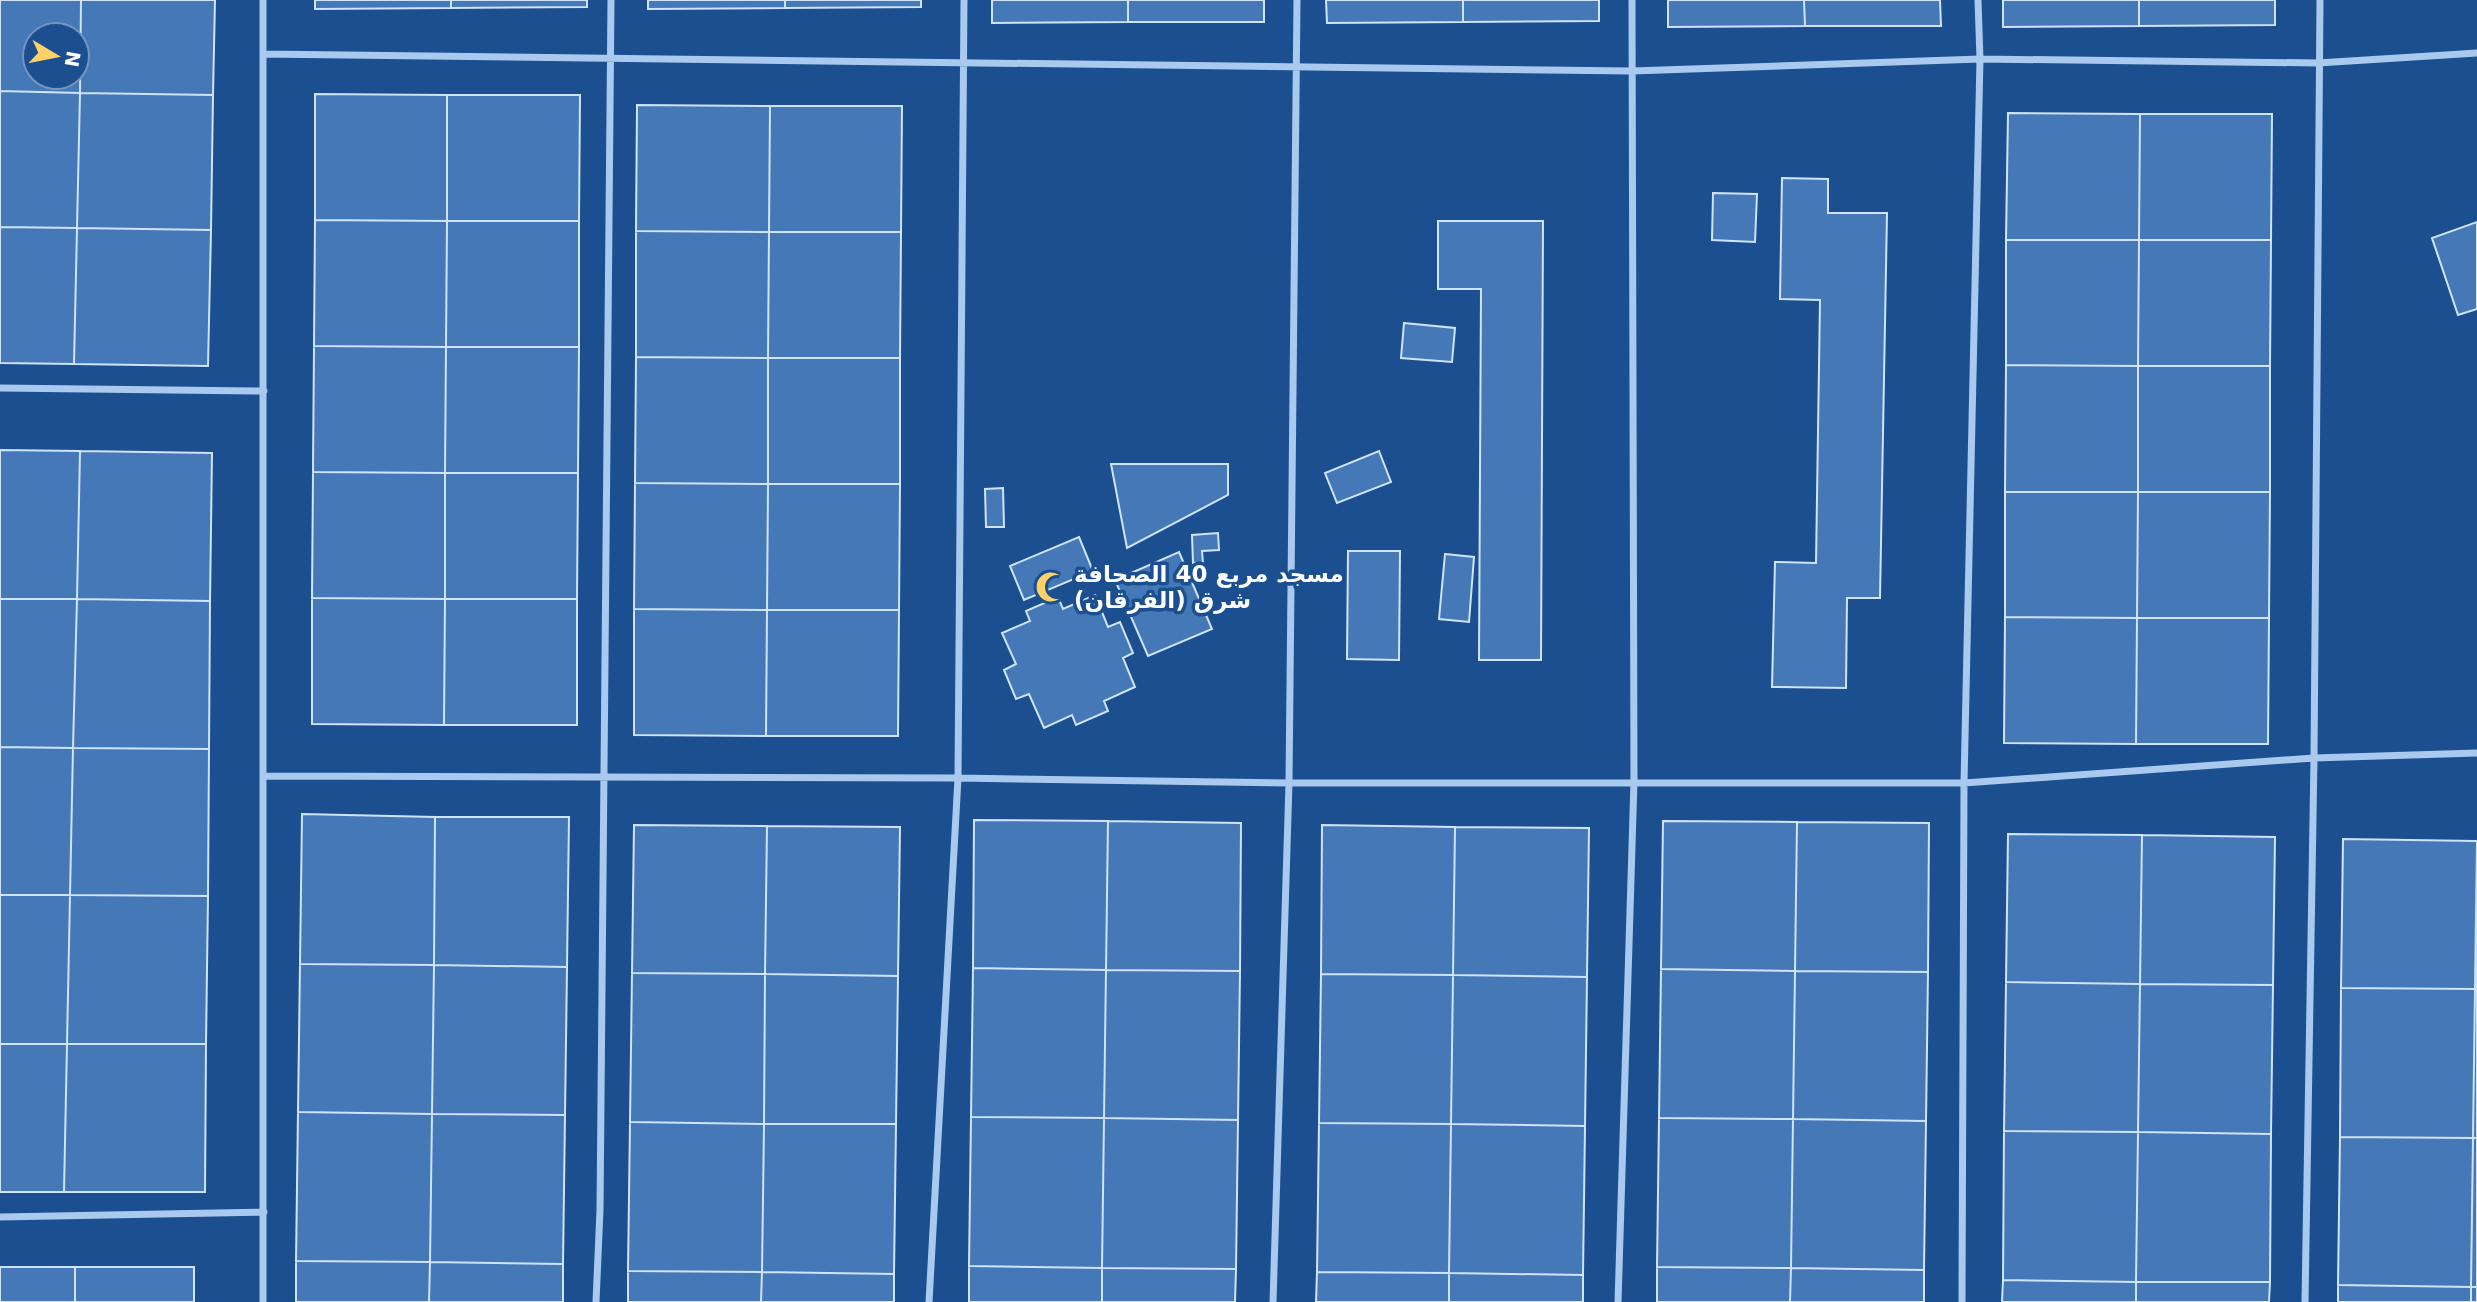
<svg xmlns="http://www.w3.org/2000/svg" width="2477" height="1302" viewBox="0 0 2477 1302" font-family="'DejaVu Sans','Noto Sans Arabic',sans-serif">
<rect width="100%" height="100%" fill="#1b4f8f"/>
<path fill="#4478b7" stroke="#cfe3fa" stroke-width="2" fill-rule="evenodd" d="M0,0H81L80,93L0,91ZM35,35H77V77H35Z
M81,0H215L213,95L80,93Z
M315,0H451V8L315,9Z
M451,0H587V7L451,8Z
M648,0H785V8L648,9Z
M785,0H921V7L785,8Z
M992,0H1128V22L992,23Z
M1128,0H1264V22H1128Z
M1326,0H1463V22L1327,23Z
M1463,0H1599V21L1463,22Z
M1668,0H1804L1805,26L1668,27Z
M1804,0H1940L1941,26H1805Z
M2003,0H2139V26L2003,27Z
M2139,0H2275V25L2139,26Z
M0,91L80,93L77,228L0,227Z
M80,93L213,95L211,230L77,228Z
M315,94L447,95V221L315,220Z
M447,95H580L579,221H447Z
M637,105L770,106L769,232L636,231Z
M770,106H902L901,232H769Z
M2008,113L2140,114L2139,240H2006Z
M2140,114H2272L2271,240H2139Z
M1782,178L1828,179V213H1887L1880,598H1847L1846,688L1772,687L1775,562L1816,563L1820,300L1780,299Z
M1713,193L1757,194L1755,242L1712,240Z
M315,220L447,221L446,347L314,346Z
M447,221H579V347H446Z
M1438,221H1543L1541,660H1479L1481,289H1438Z
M2477,222V309L2458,315L2432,238Z
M0,227L77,228L74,364L0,363Z
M77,228L211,230L208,366L74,364Z
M636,231L769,232L768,358L636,357Z
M769,232H901L900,358H768Z
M2006,240H2139L2138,366L2006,365Z
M2139,240H2271L2270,366H2138Z
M1404,323L1455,328L1452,362L1401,358Z
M314,346L446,347L445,473L313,472Z
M446,347H579L578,473H445Z
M636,357L768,358V484L635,483Z
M768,358H900V484H768Z
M2006,365L2138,366V492H2005Z
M2138,366H2270V492H2138Z
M0,450L80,451L77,599H0Z
M80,451L212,453L210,601L77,599Z
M1379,451L1391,482L1337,503L1325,473Z
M1111,464H1228V495L1127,548Z
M313,472L445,473V599L312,598Z
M445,473H578L577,599H445Z
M635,483L768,484L767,610L634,609Z
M768,484H900L899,610H767Z
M1003,488L1004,527H986L985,489Z
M2005,492H2138L2137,618L2005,617Z
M2138,492H2270L2269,618H2137Z
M1218,533L1219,550L1202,551L1203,563H1193L1192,535Z
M1079,537L1093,571L1024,600L1010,566Z
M1348,551H1400L1399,660L1347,659Z
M1179,552L1212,629L1148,656L1115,580Z
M1445,554L1474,557L1469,622L1439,619Z
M1095,595L1108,627L1120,622L1133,653L1123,658L1135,687L1104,701L1108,711L1076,725L1072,715L1044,728L1029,694L1016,699L1004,670L1016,664L1002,633L1030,621L1026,611L1058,597L1063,609Z
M312,598L445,599L444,725L312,724Z
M0,599H77L73,748L0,747Z
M77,599L210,601L209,749L73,748Z
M445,599H577V725H444Z
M634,609L767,610L766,736L634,735Z
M767,610H899L898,736H766Z
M2005,617L2137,618L2136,744L2004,743Z
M2137,618H2269L2268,744H2136Z
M0,747L73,748L70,895H0Z
M73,748L209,749L208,896L70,895Z
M302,814L435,817L434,965L300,964Z
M435,817H569L567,967L434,965Z
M974,820L1108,821L1106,970L973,968Z
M1108,821L1241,823L1240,971L1106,970Z
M1663,821L1797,822L1795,971L1661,969Z
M1797,822L1929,823L1928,972L1795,971Z
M634,825L767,826L765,974L632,973Z
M1322,825L1455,827L1453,975L1321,974Z
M767,826L900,827L898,976L765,974Z
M1455,827L1589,828L1587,977L1453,975Z
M2008,834L2142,835L2140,984L2006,982Z
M2142,835L2275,837L2273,985L2140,984Z
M2343,839L2477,841L2475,989L2341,988Z
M2477,841V989H2475Z
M0,895H70L67,1044H0Z
M70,895L208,896L206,1044H67Z
M300,964L434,965L432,1114L298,1112Z
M434,965L567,967L565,1115L432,1114Z
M973,968L1106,970L1104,1118L971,1117Z
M1661,969L1795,971L1793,1119L1659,1118Z
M1106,970L1240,971L1238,1120L1104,1118Z
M1795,971L1928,972L1926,1121L1793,1119Z
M632,973L765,974L764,1124L630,1122Z
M765,974L898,976L896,1124H764Z
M1321,974L1453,975L1451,1124L1319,1123Z
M1453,975L1587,977L1585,1126L1451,1124Z
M2006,982L2140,984L2138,1132L2004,1131Z
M2140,984L2273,985L2271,1134L2138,1132Z
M2341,988L2475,989L2473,1138L2340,1137Z
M2475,989H2477V1138H2473Z
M0,1044H67L64,1192H0Z
M67,1044H206L205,1192H64Z
M298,1112L432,1114L430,1262L296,1261Z
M432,1114L565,1115L563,1264L430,1262Z
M971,1117L1104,1118L1102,1268L969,1266Z
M1104,1118L1238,1120L1236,1269L1102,1268Z
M1659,1118L1793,1119L1791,1268L1657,1267Z
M1793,1119L1926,1121L1924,1270L1791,1268Z
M630,1122L764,1124L762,1272L628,1271Z
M1319,1123L1451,1124L1449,1273L1317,1272Z
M764,1124H896L894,1274L762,1272Z
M1451,1124L1585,1126L1583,1275L1449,1273Z
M2004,1131L2138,1132L2136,1282L2003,1280Z
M2138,1132L2271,1134L2270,1282H2136Z
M2340,1137L2473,1138L2471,1287L2338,1285Z
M2473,1138H2477V1287H2471Z
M296,1261L430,1262L429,1302H296Z
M430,1262L563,1264V1302H429Z
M969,1266L1102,1268V1302H969Z
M0,1267H75V1302H0Z
M75,1267H194V1302H75Z
M1657,1267L1791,1268L1790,1302H1657Z
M1102,1268L1236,1269L1235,1302H1102Z
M1791,1268L1924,1270V1302H1790Z
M628,1271L762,1272L761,1302H628Z
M762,1272L894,1274V1302H761Z
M1317,1272L1449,1273V1302H1316Z
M1449,1273L1583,1275V1302H1449Z
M2003,1280L2136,1282V1302H2002Z
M2136,1282H2270L2269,1302H2136Z
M2338,1285L2471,1287V1302H2338Z
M2471,1287H2477V1302H2471Z"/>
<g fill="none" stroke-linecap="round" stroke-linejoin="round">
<path stroke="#a9c9ee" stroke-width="7" d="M263,54L1632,71L1980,59L2318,63L2477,53
M0,388L264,391
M264,776L958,778L1289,783H1964L2314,758L2477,753
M0,1217L264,1212
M263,1302V0
M596,1302L600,1210L611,0
M929,1302L958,778L964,0
M1273,1302L1289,783L1297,0
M1618,1302L1634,781L1632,0
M1962,1302L1964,783L1980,59L1978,0
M2305,1302L2314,758L2320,0"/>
</g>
<defs>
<g id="mosque-bare" transform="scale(2.415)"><path d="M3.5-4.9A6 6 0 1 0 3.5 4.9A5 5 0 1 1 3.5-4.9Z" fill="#ffd166" stroke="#1b4f8f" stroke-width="2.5" paint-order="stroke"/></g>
</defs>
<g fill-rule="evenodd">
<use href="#mosque-bare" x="1051" y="587"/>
</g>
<g text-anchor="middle" stroke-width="7" stroke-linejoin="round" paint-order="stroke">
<g font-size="23" font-weight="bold" fill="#fff" stroke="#1b4f8f" text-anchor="start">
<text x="1074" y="582">مسجد مربع 40 الصحافة<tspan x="1074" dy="26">شرق (الفرقان)</tspan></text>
</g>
</g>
<g transform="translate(56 56) rotate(100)"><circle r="33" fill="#1b4f8f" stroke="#7695bc" stroke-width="2"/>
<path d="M0-5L12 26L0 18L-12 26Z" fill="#ffd166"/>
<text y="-10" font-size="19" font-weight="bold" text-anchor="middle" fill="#ffffff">N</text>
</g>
</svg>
